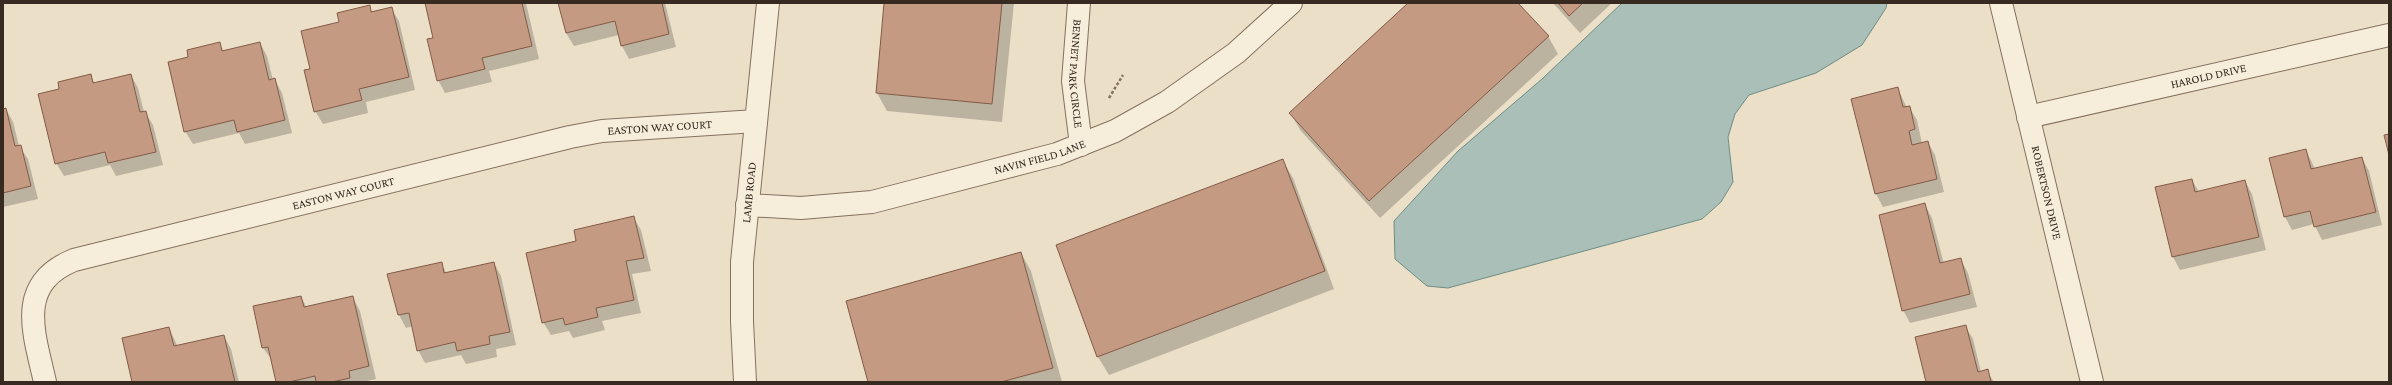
<svg xmlns="http://www.w3.org/2000/svg" width="2392" height="385" viewBox="0 0 2392 385" font-family="'Crimson Pro',serif">
<rect width="100%" height="100%" fill="#ebdfc8"/>
<path fill="#a9bfb7" stroke="#708d84" d="M1622,3H1887L1886,8L1862,45L1816,73L1749,95L1735,114L1728,137L1733,182L1721,202L1702,219L1448,288L1427,286L1395,259L1394,221L1458,151L1542,79Z"/>
<path fill="#0003" d="M426,3H526L539,59L489,71L492,82L445,93L438,80L434,38Z
M559,3H665L676,47L629,59L622,46L619,35L574,46L566,33Z
M885,3H1014L1002,122L887,111L877,93Z
M1409,3H1517L1548,36L1558,54L1380,218L1301,131L1290,113Z
M1553,3H1612L1580,33Z
M369,6L373,13L391,8L399,21L415,90L366,102L368,113L323,124L315,111L311,70L340,23Z
M219,43L224,51L260,43L267,56L273,80H275L282,93L292,133L245,144L239,133L193,144L185,131L190,58Z
M90,75L95,84L131,75L138,88L144,112H145L153,125L163,165L116,176L110,165L64,176L56,163L60,90Z
M1898,89L1907,108L1909,107L1917,120L1922,144L1928,142L1935,155L1944,192L1883,207L1876,194Z
M6,109L13,122L19,146L28,159L38,199L3,207V110Z
M2306,150L2315,169L2362,158L2369,171L2382,225L2322,240L2314,224L2292,230L2285,217L2270,159Z
M1283,161L1293,178L1334,289L1109,375L1098,357L1057,246Z
M2192,180L2199,192L2245,181L2252,194L2266,250L2180,270L2173,257L2156,188Z
M1925,205L1932,218L1944,264L1961,260L1968,273L1977,307L1910,323L1903,310Z
M633,217L641,230L651,271L632,274L641,313L602,321L605,330L573,338L569,331L551,335L543,322Z
M1021,253L1031,271L1062,382H869Z
M441,263L447,274L494,263L501,276L516,345L496,349L497,357L466,364L461,355L425,363L418,350L413,326L406,328L399,315Z
M301,297L307,308L353,298L360,311L376,379L363,382H277L272,360L263,348Z
M1965,326L1973,339L1981,372L1987,371L1994,382H1927Z
M169,328L178,347L224,336L231,349L239,382H133Z"/>
<path fill="#c59a82" stroke="#825b47" d="M425,3H522L532,46L482,58L485,69L437,81L427,39L433,38Z
M558,3H662L669,34L621,46L615,21L566,33Z
M884,3H1002L992,104L876,93Z
M1408,3H1518L1549,36L1369,201L1289,113Z
M1558,3H1583L1569,16Z
M370,5L371,12L392,7L409,77L359,89L362,100L314,112L304,70L310,69L301,31L339,22L337,13Z
M220,42L222,51L260,42L269,80L275,78L285,120L237,132L234,120L184,132L168,62L188,57L187,50Z
M91,74L93,83L131,74L140,112L146,111L156,152L108,163L105,152L55,164L38,94L59,89L58,82Z
M1898,87L1903,107L1910,106L1915,129L1909,131L1912,145L1928,141L1937,179L1875,194L1851,99Z
M6,108L15,146L21,145L31,186L3,193V109Z
M2389,134V155L2384,135Z
M2306,149L2311,169L2362,157L2376,212L2314,227L2310,211L2284,217L2269,158Z
M1283,159L1325,271L1097,357L1056,245Z
M2192,179L2195,192L2245,180L2259,237L2172,257L2155,187Z
M1925,203L1940,263L1961,258L1970,294L1902,311L1879,215Z
M634,216L644,258L626,261L634,300L596,308L598,317L565,325L563,318L542,323L526,253L576,241L574,230Z
M1021,252L1053,368L1001,382H868L846,301Z
M442,262L444,273L494,262L510,332L489,336L490,344L457,351L455,342L417,351L409,313L398,315L387,274Z
M301,296L304,307L353,296L369,366L349,371L350,378L332,382H316L315,376L289,382H276L268,347L262,348L253,306Z
M1966,325L1978,372L1988,369L1991,382H1926L1915,337Z
M169,327L174,346L224,335L235,382H132L122,338Z"/>
<g fill="none" stroke-linecap="round" stroke-linejoin="round">
<g stroke="#85715f" stroke-width="24">
<g id="minor">
<path id="s1" d="M1079,3L1073,81L1081,145"/>
<path id="s2" d="M2001,3L2092,382"/>
<path id="s3" d="M2028,117L2389,35"/>
<path id="s4" d="M747,205L801,208L872,202L1057,154L1115,131L1167,102L1236,53L1291,3"/>
<path id="s5" d="M45,382C34,333 15,284 74,260L570,137L602,131L756,121"/>
<path id="s6" d="M745,382L742,321V262L768,3"/>
</g>
</g>
<path stroke="#85715f" stroke-width="2.5" stroke-dasharray="3 2" stroke-linecap="butt" d="M1109,98L1123,75"/>
<use href="#minor" stroke="#f6eddb" stroke-width="22"/>
</g>
<g text-anchor="middle" stroke-width="3" stroke-linejoin="round" paint-order="stroke">
<g font-size="12" fill="#372b21" stroke="#f3e9d7">
<text dy="4" stroke="none"><textPath href="#s1" startOffset="71">BENNET PARK CIRCLE</textPath></text>
<text dy="4" stroke="none"><textPath href="#s3" startOffset="185">HAROLD DRIVE</textPath></text>
<text dy="4" stroke="none"><textPath href="#s5" startOffset="743">EASTON WAY COURT</textPath></text>
<text dy="4" stroke="none"><textPath href="#s4" startOffset="299">NAVIN FIELD LANE</textPath></text>
<text dy="4" stroke="none"><textPath href="#s6" startOffset="190">LAMB ROAD</textPath></text>
<text dy="4" stroke="none"><textPath href="#s2" startOffset="195">ROBERTSON DRIVE</textPath></text>
<text dy="4" stroke="none"><textPath href="#s5" startOffset="419">EASTON WAY COURT</textPath></text>
</g>
</g>
<rect width="2392" height="385" fill="none" stroke="#372b21" stroke-width="8"/>
</svg>
